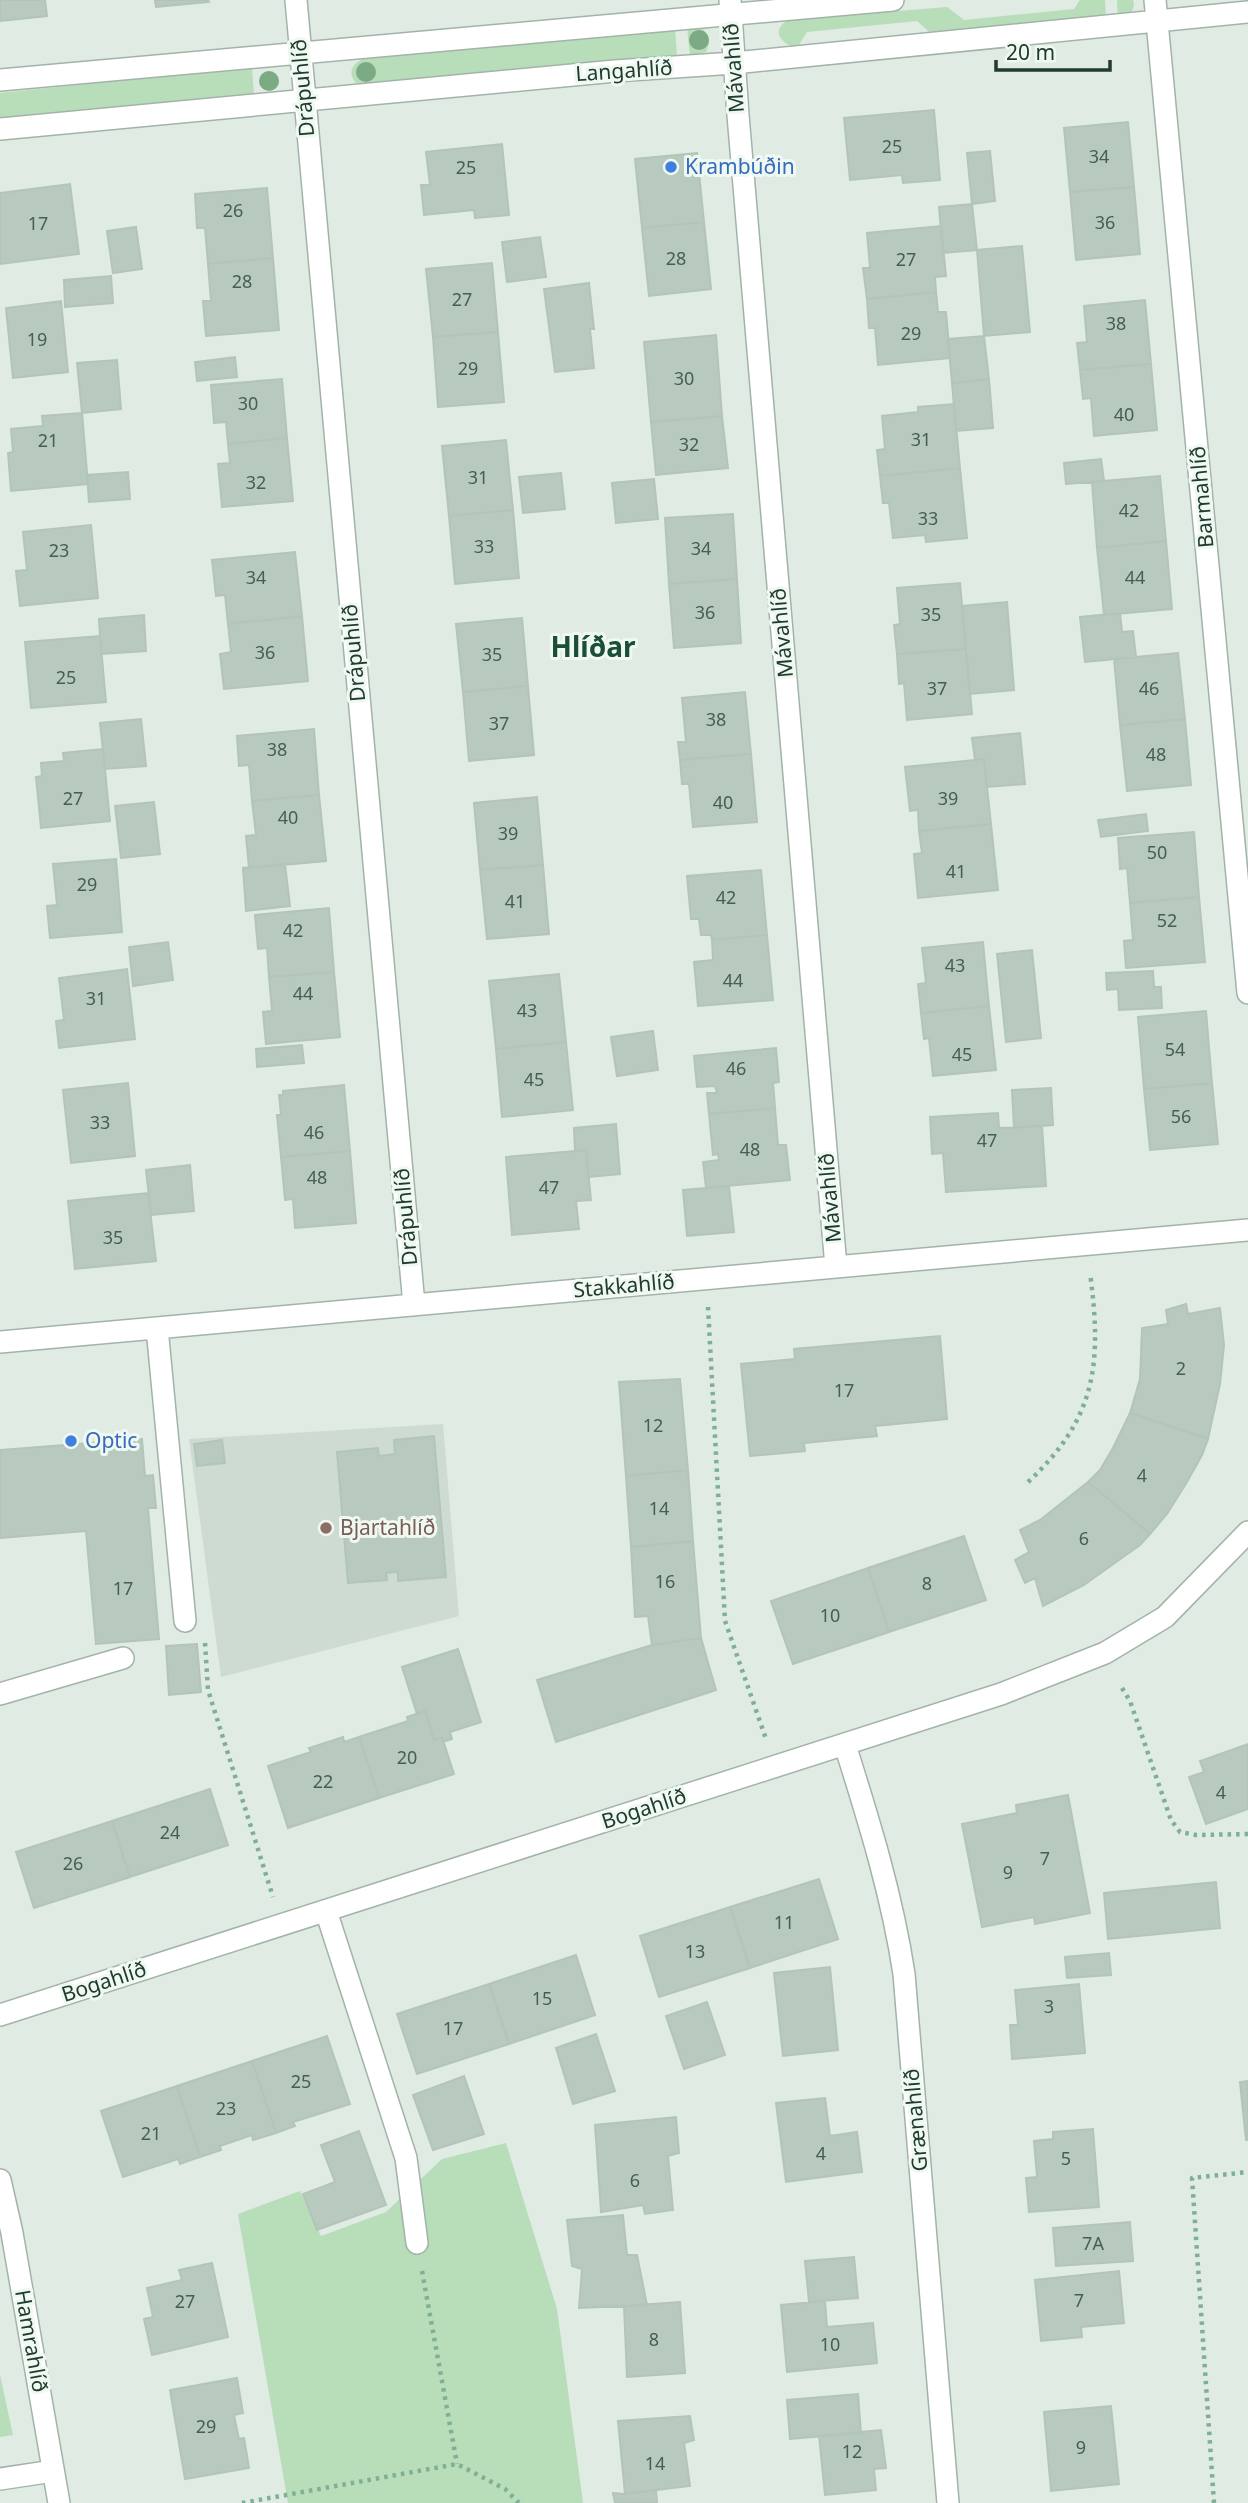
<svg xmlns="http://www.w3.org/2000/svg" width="1248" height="2503" viewBox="0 0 1248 2503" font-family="'Noto Sans',sans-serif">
<rect width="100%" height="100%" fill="#e0ebe3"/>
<path fill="#cedbd2" d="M443,1424L459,1616L221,1677L189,1439Z"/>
<path fill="#b7ddb9" d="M1080,0H1105L1106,19L933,35L917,21L807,32L797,48C781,44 770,31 788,20L947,7L964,20L1074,9Z
M1117,0H1133C1137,12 1127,15 1118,18Z
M696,25C708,30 712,40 706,52L690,57L687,26Z
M675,27L677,58L360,86C345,75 351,62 368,57Z
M252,67L254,96L0,118V93Z
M506,2143L557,2309L583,2503H288L238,2214L300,2191L321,2236L386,2212L442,2159Z
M0,2375L13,2435L0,2437Z"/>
<path fill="#b8c9be" stroke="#b2c5b8" stroke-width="2" d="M0,0H45L47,16L0,21Z
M155,0H208L209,2L156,7Z
M934,110L940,180L903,183L902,175L850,180L844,118Z
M1128,122L1134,187L1070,192L1064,128Z
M502,144L509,215L475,218L474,210L424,215L421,185H430L426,152Z
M990,151L995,201L972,204L967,153Z
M697,153L704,222L642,228L635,159Z
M70,184L79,254L0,264V193Z
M1134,187L1140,254L1076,260L1070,192Z
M267,188L273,258L208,264L205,228H197L195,194Z
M972,204L977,250L943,253L939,207Z
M704,222L711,289L649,296L642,228Z
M941,226L946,276L935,277L936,292L867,299L863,268H870L867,233Z
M136,227L142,269L113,273L107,231Z
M540,237L546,277L507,282L502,242Z
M1022,246L1030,332L984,336L977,250Z
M273,258L279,330L206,336L203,301H211L208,264Z
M492,263L498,332L433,337L426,269Z
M111,276L113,303L65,307L64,280Z
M589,283L594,329H590L594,368L555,372L544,289Z
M936,292L938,312H946L950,358L878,365L875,328H869L867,299Z
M1145,300L1151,364L1080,370L1077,343L1087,342L1084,306Z
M61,301L68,372L13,378L6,308Z
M498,332L504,402L438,407L433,337Z
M716,335L722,416L651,422L644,342Z
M984,336L989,379L952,383L948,339Z
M235,357L237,377L197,381L195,362Z
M117,360L121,409L82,413L77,363Z
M1151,364L1157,430L1094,436L1091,398L1083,399L1080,370Z
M282,379L287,438L228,444L226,422L214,423L211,385Z
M989,379L993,428L956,431L952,383Z
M954,404L960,468L880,476L877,450L885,449L882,416L918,412V407Z
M82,413L88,484L11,491L8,453L13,452L11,429L43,426L42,416Z
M722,416L728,468L656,475L651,422Z
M287,438L293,501L222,507L218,464L230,463L228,444Z
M506,440L513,510L449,516L442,446Z
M1101,459L1104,481L1066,484L1064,463Z
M960,468L967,538L926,542L925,535L893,538L889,503H883L880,476Z
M128,472L130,499L89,502L87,475Z
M561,473L565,509L523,513L519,477Z
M1160,476L1166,541L1097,548L1092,482Z
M654,479L658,519L616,523L612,483Z
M513,510L519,578L455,584L449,516Z
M733,514L737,579L669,584L665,518Z
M91,525L98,598L20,606L16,571L27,570L23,532Z
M1166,541L1172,609L1104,615L1097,548Z
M295,552L302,616L228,624L225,595L216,596L212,560Z
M737,579L741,643L674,648L669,584Z
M960,583L966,649L897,654L894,625L900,624L897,588Z
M1007,602L1014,690L970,694L962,606Z
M1120,613L1122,632L1133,631L1136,657L1085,662L1080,617Z
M144,615L146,651L101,654L99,619Z
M302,616L308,681L224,689L220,654L231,652L228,624Z
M522,618L528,686L463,692L456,624Z
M100,636L106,702L31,708L25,642Z
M966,649L972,714L907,720L904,683L899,684L897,654Z
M1178,653L1185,719L1120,725L1114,659Z
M528,686L534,755L469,761L463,692Z
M745,692L751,754L680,760L678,742H686L682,698Z
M141,719L146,766L105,769L100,723Z
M1185,719L1191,785L1127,791L1120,725Z
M314,729L319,795L252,801L249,765L239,766L237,736Z
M1020,733L1025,784L987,787L984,759L975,760L972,738Z
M103,749L110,821L41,828L36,777L42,776L41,763L64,761L63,753Z
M751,754L757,822L693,827L689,784H682L680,760Z
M984,759L991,824L919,831L918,810L910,811L905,767Z
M319,795L326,861L249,868L246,836L256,835L252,801Z
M537,797L543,865L480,870L474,803Z
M154,802L160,854L121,858L115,806Z
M1146,814L1148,831L1101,837L1098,820Z
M991,824L998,890L918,898L914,854L922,853L919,831Z
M1194,832L1199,897L1130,903L1127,868L1120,869L1118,838Z
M116,859L122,932L50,938L47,906L57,905L53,864Z
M285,864L290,906L246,911L243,868Z
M543,865L549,934L487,939L480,870Z
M761,870L767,935L712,940L711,935H701L699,919H691L687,876Z
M1199,897L1205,962L1126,968L1124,941L1133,940L1130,903Z
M329,908L334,972L269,977L267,948L258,949L255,915Z
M767,935L773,1000L698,1006L694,962L713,960L712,940Z
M168,942L173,980L133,986L129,947Z
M983,942L989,1006L921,1013L918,984L926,983L922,948Z
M1032,950L1041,1038L1006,1042L997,954Z
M127,969L135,1039L59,1048L56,1021L64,1020L59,978Z
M1153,971L1154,987H1161L1162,1008L1119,1010L1118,989L1107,990L1106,973Z
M334,972L340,1037L266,1044L263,1012L272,1011L269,977Z
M559,974L566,1042L496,1049L489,981Z
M989,1006L996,1070L933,1076L929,1038L924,1039L921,1013Z
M1206,1011L1212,1083L1144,1089L1138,1017Z
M653,1031L658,1070L617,1076L611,1037Z
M566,1042L573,1110L502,1117L496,1049Z
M302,1045L304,1063L257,1067L256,1049Z
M776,1048L779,1082L773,1083L775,1108L709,1114L707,1093H717L715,1086L697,1087L694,1056Z
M128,1083L135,1156L71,1163L63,1090Z
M1212,1083L1218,1144L1150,1150L1144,1089Z
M344,1085L350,1151L281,1157L277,1115H281L279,1095H283V1091Z
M1051,1088L1053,1125L1014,1128L1012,1090Z
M775,1108L778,1145H786L790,1180L706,1188L703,1162L719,1160L718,1154L713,1155L709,1114Z
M998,1113L999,1128L1042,1126L1046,1186L946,1192L943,1153L932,1154L930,1117Z
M616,1124L620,1174L589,1177L586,1150L575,1151L574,1128Z
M586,1150L591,1200L576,1201L579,1229L512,1235L506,1157Z
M350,1151L356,1223L295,1228L293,1199L285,1200L281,1157Z
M190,1165L194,1211L151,1215L146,1170Z
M729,1186L734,1232L687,1236L683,1190Z
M148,1193L156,1261L75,1269L68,1201Z
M1186,1304L1188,1314L1220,1308L1224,1345L1220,1384L1208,1439L1130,1413L1140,1379L1142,1328L1168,1324L1166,1310Z
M940,1336L947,1419L875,1426L877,1436L804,1443L805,1451L750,1456L741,1364L795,1359L794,1349Z
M680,1379L688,1470L626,1476L619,1382Z
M1130,1413L1208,1439L1202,1455L1187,1482L1167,1514L1150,1534L1088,1482L1100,1470L1113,1448Z
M434,1436L446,1577L398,1581V1572L386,1573L387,1580L348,1583L337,1452L378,1448L379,1456L395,1454L394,1440Z
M142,1439L145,1476L153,1475L156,1508H148L159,1639L96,1644L86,1531L0,1538V1450Z
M222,1440L225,1463L197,1466L194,1444Z
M688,1470L693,1541L631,1547L626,1476Z
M1088,1482L1150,1534L1140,1545L1084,1585L1043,1606L1035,1578L1025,1583L1015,1560L1029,1552L1020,1530L1040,1520Z
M964,1536L986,1600L889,1632L868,1568Z
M693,1541L701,1638L652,1645L648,1616L635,1617L631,1547Z
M868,1568L889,1632L793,1664L771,1601Z
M701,1638L716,1690L556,1742L537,1680L652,1645Z
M197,1644L201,1692L169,1695L166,1646Z
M458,1649L481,1722L450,1732L452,1739L443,1742L442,1737L434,1740L425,1711L417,1714L402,1667Z
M425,1711L434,1740L442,1737L454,1774L379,1798L359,1737L408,1721L407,1717Z
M343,1737L344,1742L359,1737L379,1798L288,1828L268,1766L311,1752L309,1748Z
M1248,1744V1809L1206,1824L1189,1777L1204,1772L1200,1761Z
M210,1789L228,1845L130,1877L112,1821Z
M1068,1795L1090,1913L1035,1924L1034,1917L982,1927L962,1824L1017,1813L1016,1805Z
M112,1821L130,1877L34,1908L16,1852Z
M819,1879L838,1939L750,1968L730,1907Z
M1216,1882L1220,1928L1108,1939L1104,1893Z
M730,1907L750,1968L659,1997L640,1936Z
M1109,1953L1111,1975L1067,1978L1065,1957Z
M576,1955L595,2015L509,2044L489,1984Z
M830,1967L838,2050L783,2056L774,1973Z
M489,1984L509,2044L417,2074L397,2014Z
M1079,1984L1085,2053L1012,2059L1010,2025H1018L1015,1990Z
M707,2002L725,2055L684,2069L666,2016Z
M596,2034L615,2091L573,2104L556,2048Z
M327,2036L350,2104L293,2122L295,2126L276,2133L252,2061Z
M252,2061L276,2133L253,2140L252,2135L220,2146L221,2150L200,2157L177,2086Z
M464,2076L484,2134L433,2150L413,2095Z
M1248,2081V2140H1246L1240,2082Z
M177,2086L200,2157L180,2164L178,2159L123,2177L101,2111Z
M825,2098L830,2136L857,2132L862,2172L786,2182L776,2103Z
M676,2117L679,2153L668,2156L673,2210L645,2214L643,2205L601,2212L595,2125Z
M1093,2129L1099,2207L1029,2212L1026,2178L1037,2177L1034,2141L1053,2139V2132Z
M359,2131L386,2205L317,2230L303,2194L335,2182L321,2145Z
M623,2215L627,2255H637L647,2305L579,2308L582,2269L572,2266L567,2220Z
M1130,2222L1133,2261L1056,2266L1053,2228Z
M854,2257L858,2298L809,2302L805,2261Z
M212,2263L228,2337L152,2355L144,2319L153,2317L147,2288L182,2280L179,2270Z
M1119,2271L1124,2323L1081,2327L1082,2337L1041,2341L1035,2280Z
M825,2301L827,2327L873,2323L877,2363L787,2372L781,2305Z
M680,2302L685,2373L627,2377L624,2306Z
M237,2378L243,2413L234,2415L239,2439L244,2438L249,2468L185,2479L170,2390Z
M858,2394L861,2433L790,2439L787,2400Z
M1111,2406L1119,2484L1051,2491L1044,2412Z
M690,2416L694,2440L684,2443L690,2486L625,2494L618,2421Z
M881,2430L886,2468L874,2469L876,2490L825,2495L819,2436Z
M656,2490L657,2503H615L613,2493L625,2494Z"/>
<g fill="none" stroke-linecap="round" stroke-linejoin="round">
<g stroke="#a3b3a9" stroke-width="24">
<path id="minor" d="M296,0L414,1305
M730,0L738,115L836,1267
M1155,0L1248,993
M0,80L893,0
M0,129L615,71L734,63L1248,12
M157,1328L185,1621
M0,1342L1248,1230
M0,1694L123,1658
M845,1745C869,1821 892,1895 904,1974L948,2503
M326,1911L406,2158L417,2243
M0,2015L1001,1694L1105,1653L1165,1617L1248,1532
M0,2180L12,2233L59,2503
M0,2479L53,2471"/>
</g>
<path stroke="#7fb095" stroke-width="4.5" stroke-dasharray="3.5 5" stroke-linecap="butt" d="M708,1307L725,1621L766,1739
M1028,1482C1097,1418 1102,1362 1090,1273
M205,1643L208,1690L273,1897
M1122,1688L1130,1701L1171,1820L1180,1832L1196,1835L1248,1834
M422,2271L457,2464
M242,2503L457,2464L505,2489L519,2503
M1214,2503L1192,2178L1248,2172"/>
<use href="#minor" stroke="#fff" stroke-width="21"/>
</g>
<g fill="#7baa83">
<circle cx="699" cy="40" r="10"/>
<circle cx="366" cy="72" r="10"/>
<circle cx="269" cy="81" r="10"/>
</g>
<g fill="#3f7fe0" stroke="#f0f8f2" stroke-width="2.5">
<circle cx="671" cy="167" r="7"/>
<circle cx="71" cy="1441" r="7"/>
</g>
<circle fill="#8d6e63" stroke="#f0f8f2" stroke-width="2.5" cx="326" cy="1528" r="7"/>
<g text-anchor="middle" stroke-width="6" stroke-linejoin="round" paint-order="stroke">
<g font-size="18" fill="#465f52">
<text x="892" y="153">25</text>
<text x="1099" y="163">34</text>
<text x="466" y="174">25</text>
<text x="233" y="217">26</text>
<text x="1105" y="229">36</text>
<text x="38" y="230">17</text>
<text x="676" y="265">28</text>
<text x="906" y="266">27</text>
<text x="242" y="288">28</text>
<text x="462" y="306">27</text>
<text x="1116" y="330">38</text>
<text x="911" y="340">29</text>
<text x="37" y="346">19</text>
<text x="468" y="375">29</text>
<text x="684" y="385">30</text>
<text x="248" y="410">30</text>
<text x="1124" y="421">40</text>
<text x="921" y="446">31</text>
<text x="48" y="447">21</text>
<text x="689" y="451">32</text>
<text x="478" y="484">31</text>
<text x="256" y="489">32</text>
<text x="1129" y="517">42</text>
<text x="928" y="525">33</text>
<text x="484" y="553">33</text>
<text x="701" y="555">34</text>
<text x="59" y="557">23</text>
<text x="256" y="584">34</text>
<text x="1135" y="584">44</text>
<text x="705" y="619">36</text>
<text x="931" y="621">35</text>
<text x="265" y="659">36</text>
<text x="492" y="661">35</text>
<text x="66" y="684">25</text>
<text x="937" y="695">37</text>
<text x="1149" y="695">46</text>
<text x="716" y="726">38</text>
<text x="499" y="730">37</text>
<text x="277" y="756">38</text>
<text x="1156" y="761">48</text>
<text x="73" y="805">27</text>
<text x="948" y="805">39</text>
<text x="723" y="809">40</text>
<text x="288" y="824">40</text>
<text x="508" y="840">39</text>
<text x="1157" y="859">50</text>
<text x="956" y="878">41</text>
<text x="87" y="891">29</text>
<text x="726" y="904">42</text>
<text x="515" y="908">41</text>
<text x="1167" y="927">52</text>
<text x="293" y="937">42</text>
<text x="955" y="972">43</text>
<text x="733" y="987">44</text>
<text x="303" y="1000">44</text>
<text x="96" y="1005">31</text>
<text x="527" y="1017">43</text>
<text x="1175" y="1056">54</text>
<text x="962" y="1061">45</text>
<text x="736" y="1075">46</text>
<text x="534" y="1086">45</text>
<text x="1181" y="1123">56</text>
<text x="100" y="1129">33</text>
<text x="314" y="1139">46</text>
<text x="987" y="1147">47</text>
<text x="750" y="1156">48</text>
<text x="317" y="1184">48</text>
<text x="549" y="1194">47</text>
<text x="113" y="1244">35</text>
<text x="1181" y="1375">2</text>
<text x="844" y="1397">17</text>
<text x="653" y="1432">12</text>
<text x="1142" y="1482">4</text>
<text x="659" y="1515">14</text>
<text x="1084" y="1545">6</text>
<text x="665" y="1588">16</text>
<text x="927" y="1590">8</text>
<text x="123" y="1595">17</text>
<text x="830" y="1622">10</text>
<text x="407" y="1764">20</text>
<text x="323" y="1788">22</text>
<text x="1221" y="1799">4</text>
<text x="170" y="1839">24</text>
<text x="1045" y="1865">7</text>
<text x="73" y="1870">26</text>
<text x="1008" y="1879">9</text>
<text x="784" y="1929">11</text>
<text x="695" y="1958">13</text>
<text x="542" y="2005">15</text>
<text x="1049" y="2013">3</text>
<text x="453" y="2035">17</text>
<text x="301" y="2088">25</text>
<text x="226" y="2115">23</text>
<text x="151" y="2140">21</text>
<text x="821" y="2160">4</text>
<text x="1066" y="2165">5</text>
<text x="635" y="2187">6</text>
<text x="1093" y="2250">7A</text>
<text x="1079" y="2307">7</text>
<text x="185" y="2308">27</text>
<text x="654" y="2346">8</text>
<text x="830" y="2351">10</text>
<text x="206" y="2433">29</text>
<text x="1081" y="2454">9</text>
<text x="852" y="2458">12</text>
<text x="655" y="2470">14</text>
</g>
<g font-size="21" fill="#203c2e" stroke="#f0f8f2">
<text transform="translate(734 68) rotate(-94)" y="7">Mávahlíð</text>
<text transform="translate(624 71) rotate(-4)" y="7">Langahlíð</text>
<text transform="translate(303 88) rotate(-95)" y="7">Drápuhlíð</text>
<text transform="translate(1202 497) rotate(-95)" y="7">Barmahlíð</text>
<text transform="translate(782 633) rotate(-95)" y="7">Mávahlíð</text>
<text transform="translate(354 653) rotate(-95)" y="7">Drápuhlíð</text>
<text transform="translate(830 1198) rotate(-95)" y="7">Mávahlíð</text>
<text transform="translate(406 1217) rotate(-95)" y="7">Drápuhlíð</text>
<text transform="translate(624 1286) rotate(-5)" y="7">Stakkahlíð</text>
<text transform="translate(644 1809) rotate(-18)" y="7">Bogahlíð</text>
<text transform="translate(104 1982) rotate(-18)" y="7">Bogahlíð</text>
<text transform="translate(916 2120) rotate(-95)" y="7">Grænahlíð</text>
<text transform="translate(31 2341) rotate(80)" y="7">Hamrahlíð</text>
</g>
<g font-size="21" fill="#366cbe" stroke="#f0f8f2" text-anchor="start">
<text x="685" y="174">Krambúðin</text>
<text x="85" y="1448">Optic</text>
</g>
<g font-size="21" fill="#785e54" stroke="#f0f8f2" text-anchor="start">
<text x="340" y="1535">Bjartahlíð</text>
</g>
<g font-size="28" font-weight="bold" fill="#1b4f36" stroke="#f0f8f2">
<text x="593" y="657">Hlíðar</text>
</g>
</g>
<path d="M996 60v10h114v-10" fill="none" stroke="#203c2e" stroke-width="3.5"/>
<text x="1006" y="60" font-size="21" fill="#203c2e" stroke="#f0f8f2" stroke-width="5" paint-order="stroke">20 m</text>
</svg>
